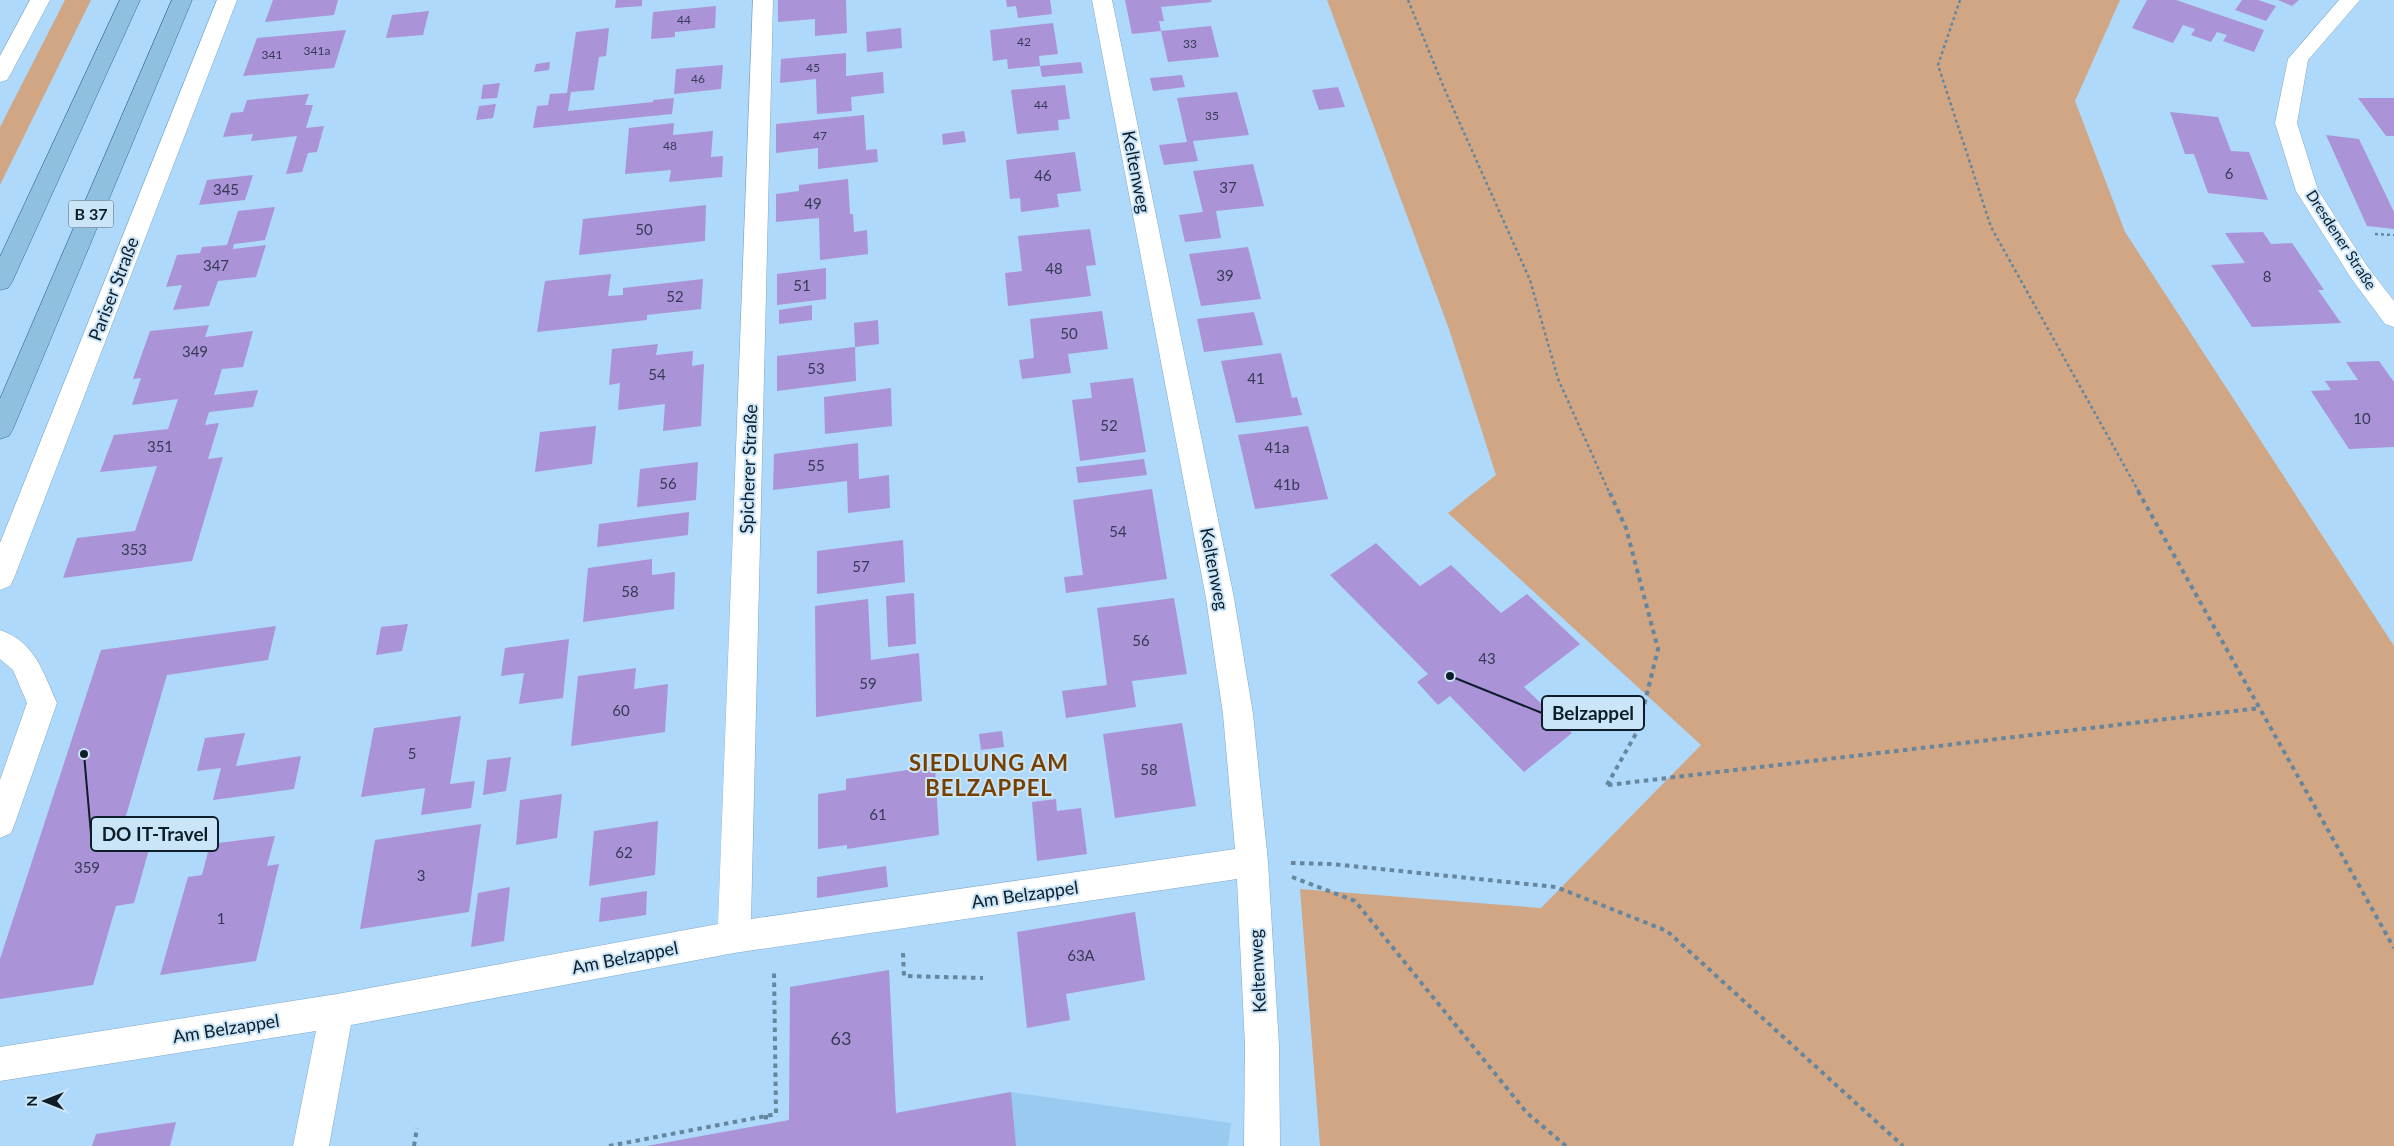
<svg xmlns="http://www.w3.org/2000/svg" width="2394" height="1146" viewBox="0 0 2394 1146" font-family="Lato,sans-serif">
<rect width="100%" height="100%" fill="#aed9fa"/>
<path fill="#99cbf0" d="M889,970L896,1113L1011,1092L1231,1123L1228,1146H839L790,1120V987Z"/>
<path fill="#d0a684" d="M65,0H91L0,185V127Z
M1327,0H2120L2075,101L2125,232L2394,646V1146H1320L1300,889L1541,908L1701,745L1448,513L1496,475L1449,329Z"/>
<path fill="#ab93d7" d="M273,0H338L334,15L265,22Z
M616,0H642V6L615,8Z
M778,0H846L847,33L815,36V19L778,22Z
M1006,0H1050L1052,14L1018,18L1016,6L1007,7Z
M1125,0H1211L1212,2L1161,7L1164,21H1159L1161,31L1211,26L1219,57L1168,62L1161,31L1132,34Z
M2147,0H2176L2264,30L2254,52L2223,41L2227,35L2217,32L2211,42L2191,35L2195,29L2183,25L2173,43L2132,28Z
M2242,0H2258L2276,6L2266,21L2235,10Z
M2278,0H2299L2292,6Z
M716,6L715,28L675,32V37L651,39L653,12Z
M429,11L423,35L386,38L392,15Z
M1053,23L1058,54L1039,56L1040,66L1008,69L1007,59L993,61L990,30Z
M609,28L606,56L599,57L594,90L571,92L568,111L653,102V100L674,98L672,114L533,128L537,106L548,105L550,94L567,93L576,32Z
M901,28L902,48L867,52L866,32Z
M346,30L334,68L243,76L257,38Z
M846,53V76L883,72L884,93L851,97L852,111L817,114L816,79L780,83L781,59Z
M550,62L549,70L534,72L536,64Z
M1081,62L1083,73L1042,77L1040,66Z
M723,65L721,89L674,94L676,69Z
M1182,75L1185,87L1153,91L1150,78Z
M500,83L497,98L481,99L483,85Z
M1065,85L1070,119L1058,120L1059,130L1017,134L1011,90Z
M1338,87L1345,107L1319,110L1312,90Z
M1237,92L1249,135L1193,141L1198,161L1164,165L1159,145L1187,142L1177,98Z
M309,94L305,105H313L306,128L324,126L317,152L308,153L302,172L286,174L297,136L251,141L253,134L223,137L231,113L243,112L247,100Z
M2358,98H2394V136H2386Z
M496,104L493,118L476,120L479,106Z
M2170,112L2218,117L2231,151L2249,152L2268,200L2208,193L2194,154H2185Z
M864,115L866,150L877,149L878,162L818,169V148L776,153V124Z
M674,123L673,135L713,131L711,157L723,156L722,177L669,182L671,170L625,174L629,128Z
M964,131L966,142L943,145L942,134Z
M2326,135L2359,139L2394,212V229L2367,226Z
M1075,152L1081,191L1057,194L1059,207L1021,212L1020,198L1010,199L1006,160Z
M1253,164L1264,206L1216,211L1221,238L1185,242L1179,215L1203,212L1193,171Z
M253,175L245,200L199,205L207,180Z
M848,179L850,214H853L854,232L867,230L868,254L820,260L819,218L776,222V194L799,191V185Z
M706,205L705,241L579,255L583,219Z
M275,207L265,240L234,244L233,249L266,245L256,277L218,281L209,306L173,310L182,285L166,287L177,255L200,253L202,247L227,245L238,211Z
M1090,229L1096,265L1086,266L1091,296L1008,306L1005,273L1022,271L1018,236Z
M2263,232L2271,244L2292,243L2324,290H2318L2341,323L2252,327L2211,265L2245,263L2225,233Z
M1248,247L1261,299L1201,306L1189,254Z
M826,268V299L777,305V274Z
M611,274L608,296L623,295V288L703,279L701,309L647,315V320L537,332L545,281Z
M812,305V320L779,324V310Z
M1102,311L1108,349L1068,354L1071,373L1022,379L1019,360L1034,358L1030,319Z
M1254,312L1263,345L1204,352L1197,319Z
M878,320L879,344L855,347L854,323Z
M209,325L205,337L253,331L243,367L222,369L214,395L258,390L253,407L209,412L205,425L219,423L208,459L223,457L192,561L63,578L77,538L135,531L157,466L100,472L114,435L168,429L178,399L132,405L141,378L133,379L150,331Z
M658,344L656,355L693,351L692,366L704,364L701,426L663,431L665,404L618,410L620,383L609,385L612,349Z
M855,347L856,381L777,391V356Z
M1281,353L1292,398L1297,397L1302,415L1236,423L1221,361Z
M2379,361L2394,382V447L2349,449L2311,391L2331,390L2325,381L2358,380L2346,362Z
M1133,378L1146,452L1080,461L1072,400L1092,398L1090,383Z
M891,388L892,426L825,434L824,397Z
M596,426L592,464L535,472L540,432Z
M1308,426L1328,499L1255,509L1238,435Z
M858,443L859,479L889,475L890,508L848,513L847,481L773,490L774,454Z
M1144,459L1147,475L1078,483L1076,467Z
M698,462L696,500L637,507L640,469Z
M1152,489L1167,579L1066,593L1064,577L1083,575L1073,500Z
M689,512L688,535L597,547L599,524Z
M903,540L905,582L817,594V551Z
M1376,543L1420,586L1451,565L1501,613L1527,594L1580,644L1524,687L1572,733L1524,772L1450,696L1438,705L1417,682L1428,674L1330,575Z
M652,559V575L675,572L674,609L583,622L588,568Z
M914,593L916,644L888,647L886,596Z
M1174,598L1187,674L1132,681L1136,707L1066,718L1062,691L1107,685L1097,608Z
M868,599L871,660L919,653L922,701L816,717L815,606Z
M408,624L402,651L376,655L381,627Z
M276,626L268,660L167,675L121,833L155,828L134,903L116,906L93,985L0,999V959L101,650Z
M569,639L563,698L519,704L524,673L501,676L505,648Z
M636,668L634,689L668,684L665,732L571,746L578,676Z
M461,716L450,784L475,781L471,808L421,815L425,788L361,797L374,728Z
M1182,723L1196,806L1115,818L1103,734Z
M1002,731L1004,747L981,750L979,734Z
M245,733L236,766L301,756L294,789L213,800L221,768L197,771L205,738Z
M511,757L506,791L483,795L487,760Z
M935,766L939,835L847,849V845L818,849V794L846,790V779Z
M562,794L557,838L516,845L520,800Z
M1056,799L1057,811L1081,808L1087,854L1037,861L1032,802Z
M658,821L655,875L589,886L594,831Z
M481,824L469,912L360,929L375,840Z
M275,836L267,866L279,864L256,961L160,975L188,877L202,875L210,844Z
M886,866L888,887L817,898V877Z
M510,887L504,941L471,947L478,893Z
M647,891L646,915L599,922L601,898Z
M1135,912L1145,980L1066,994L1070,1020L1027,1028L1017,932Z
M889,970L896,1113L1011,1092L1016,1146H647L789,1120L790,987Z
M176,1122L170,1146H92L96,1134Z"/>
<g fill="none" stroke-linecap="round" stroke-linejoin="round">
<g stroke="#7fa9c8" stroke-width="1">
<path id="minor" d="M30,0H50L10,75L7,80L0,82V56Z
M217,0H237L14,578L10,586L0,590V543Z
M753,0H773L751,919L1235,849L1223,714L1206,598L1092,0H1112L1234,598L1253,714L1268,862L1279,1046L1280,1146H1244L1245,1046L1237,879L734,953L351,1025L329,1146H293L316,1031L0,1081V1047L337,994L718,924Z
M2339,0H2360L2308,60L2297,123L2318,190L2367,266L2394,301V327L2385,324L2351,278L2296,191L2275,123L2288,59Z
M0,630C35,642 43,672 57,703L15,823L11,833L0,838V780L27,703L13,670L0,659Z"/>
</g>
<g stroke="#316c93" stroke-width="1">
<path id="major" d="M120,0H140L12,282L8,288L0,290V257Z
M172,0H192L13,429L9,436L0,439V399Z"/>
</g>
<path stroke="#66869d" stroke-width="2.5" stroke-dasharray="3 3" stroke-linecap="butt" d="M1408,0L1444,88L1530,280L1558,379L1609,492
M1960,0L1938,65L1991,227L2139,492
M2375,234L2394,235"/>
<path stroke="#66869d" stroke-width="4" stroke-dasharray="4.5 4.5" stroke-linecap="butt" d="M2138,491L2394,948
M1607,785L1638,730L1658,649L1626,528L1609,491
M1608,785L2260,708
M1291,863L1332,864L1556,887L1667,931L1903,1146
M1292,877L1355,901L1527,1113L1566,1146
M903,953L904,976L983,978
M766,1115V1124
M414,1146L417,1128
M609,1146L776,1114L774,972"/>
<use href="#minor" fill="#fff" fill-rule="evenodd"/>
<use href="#major" fill="#8fc0e0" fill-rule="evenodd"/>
</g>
<g text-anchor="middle" stroke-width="4" stroke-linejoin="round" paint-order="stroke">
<g font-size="12" fill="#343b55">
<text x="684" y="24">44</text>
<text x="1024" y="46">42</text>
<text x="1190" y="48">33</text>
<text x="317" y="55">341a</text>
<text x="272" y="59">341</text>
<text x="813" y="72">45</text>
<text x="698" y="83">46</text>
<text x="1041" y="109">44</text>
<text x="1212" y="120">35</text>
<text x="820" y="140">47</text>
<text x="670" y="150">48</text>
</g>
<g font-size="15" fill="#343b55">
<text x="2229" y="179">6</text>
<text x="1043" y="181">46</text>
<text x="1228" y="193">37</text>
<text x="226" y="195">345</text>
<text x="813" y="209">49</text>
<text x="644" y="235">50</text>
<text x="216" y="271">347</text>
<text x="1054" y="274">48</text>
<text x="1225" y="281">39</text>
<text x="2267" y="282">8</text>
<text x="802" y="291">51</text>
<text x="675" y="302">52</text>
<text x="1069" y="339">50</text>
<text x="195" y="357">349</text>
<text x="816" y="374">53</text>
<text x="657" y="380">54</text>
<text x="1256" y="384">41</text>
<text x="2362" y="424">10</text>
<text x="1109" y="431">52</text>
<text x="160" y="452">351</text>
<text x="1277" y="453">41a</text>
<text x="816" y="471">55</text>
<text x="668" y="489">56</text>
<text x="1287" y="490">41b</text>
<text x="1118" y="537">54</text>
<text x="134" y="555">353</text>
<text x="861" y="572">57</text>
<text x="630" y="597">58</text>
<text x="1141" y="646">56</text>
<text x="1487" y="664">43</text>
<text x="868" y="689">59</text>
<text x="621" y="716">60</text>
<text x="412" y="759">5</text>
<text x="1149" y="775">58</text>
<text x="878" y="820">61</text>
<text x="624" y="858">62</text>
<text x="87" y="873">359</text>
<text x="421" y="881">3</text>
<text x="221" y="924">1</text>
<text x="1081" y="961">63A</text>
</g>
<g font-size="15" fill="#0d1e2a" stroke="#cae4f8">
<text transform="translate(2341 240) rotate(57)" y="5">Dresdener Straße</text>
</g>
<rect fill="#cae4f8" stroke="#465968" stroke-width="1" x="68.5" y="200.5" width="45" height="27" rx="4"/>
<g font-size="16" font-weight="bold" fill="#0d1e2a">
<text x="91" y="220">B 37</text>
</g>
<g font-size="18" fill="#0d1e2a" stroke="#cae4f8">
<text transform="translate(1136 172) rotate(79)" y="6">Keltenweg</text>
<text transform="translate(114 289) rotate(-69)" y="6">Pariser Straße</text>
<text transform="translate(749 469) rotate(-88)" y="6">Spicherer Straße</text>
<text transform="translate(1214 569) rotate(79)" y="6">Keltenweg</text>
<text transform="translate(1025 895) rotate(-8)" y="6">Am Belzappel</text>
<text transform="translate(625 958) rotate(-11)" y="6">Am Belzappel</text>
<text transform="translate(1258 971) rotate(-93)" y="6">Keltenweg</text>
<text transform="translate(226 1029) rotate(-9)" y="6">Am Belzappel</text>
</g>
<g font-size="18" fill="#343b55">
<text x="841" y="1045">63</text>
</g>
<g font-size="22" font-weight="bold" letter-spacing="1" fill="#764001" stroke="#cae4f8">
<text x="989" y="771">SIEDLUNG AM<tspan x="989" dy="25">BELZAPPEL</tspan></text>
</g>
</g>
<path fill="none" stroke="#0d1e2a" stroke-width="2" d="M1450 676L1542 713M84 754L91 834"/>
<g fill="#0d1e2a" stroke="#cae4f8" stroke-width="2">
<circle cx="1450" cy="676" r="5"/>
<circle cx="84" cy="754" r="5"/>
</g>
<g fill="#cae4f8" stroke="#0d1e2a" stroke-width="2">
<rect x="1542" y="696" width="102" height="34" rx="5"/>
<rect x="91" y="817" width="127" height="34" rx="5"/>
</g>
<g font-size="19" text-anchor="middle" font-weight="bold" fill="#0d1e2a">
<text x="1593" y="720">Belzappel</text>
<text x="155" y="841">DO IT-Travel</text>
</g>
<g transform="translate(45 1101) rotate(270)" stroke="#cae4f8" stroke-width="4" paint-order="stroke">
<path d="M0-4L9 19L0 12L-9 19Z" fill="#0d1e2a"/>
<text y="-8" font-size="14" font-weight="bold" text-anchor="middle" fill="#0d1e2a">N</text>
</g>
</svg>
